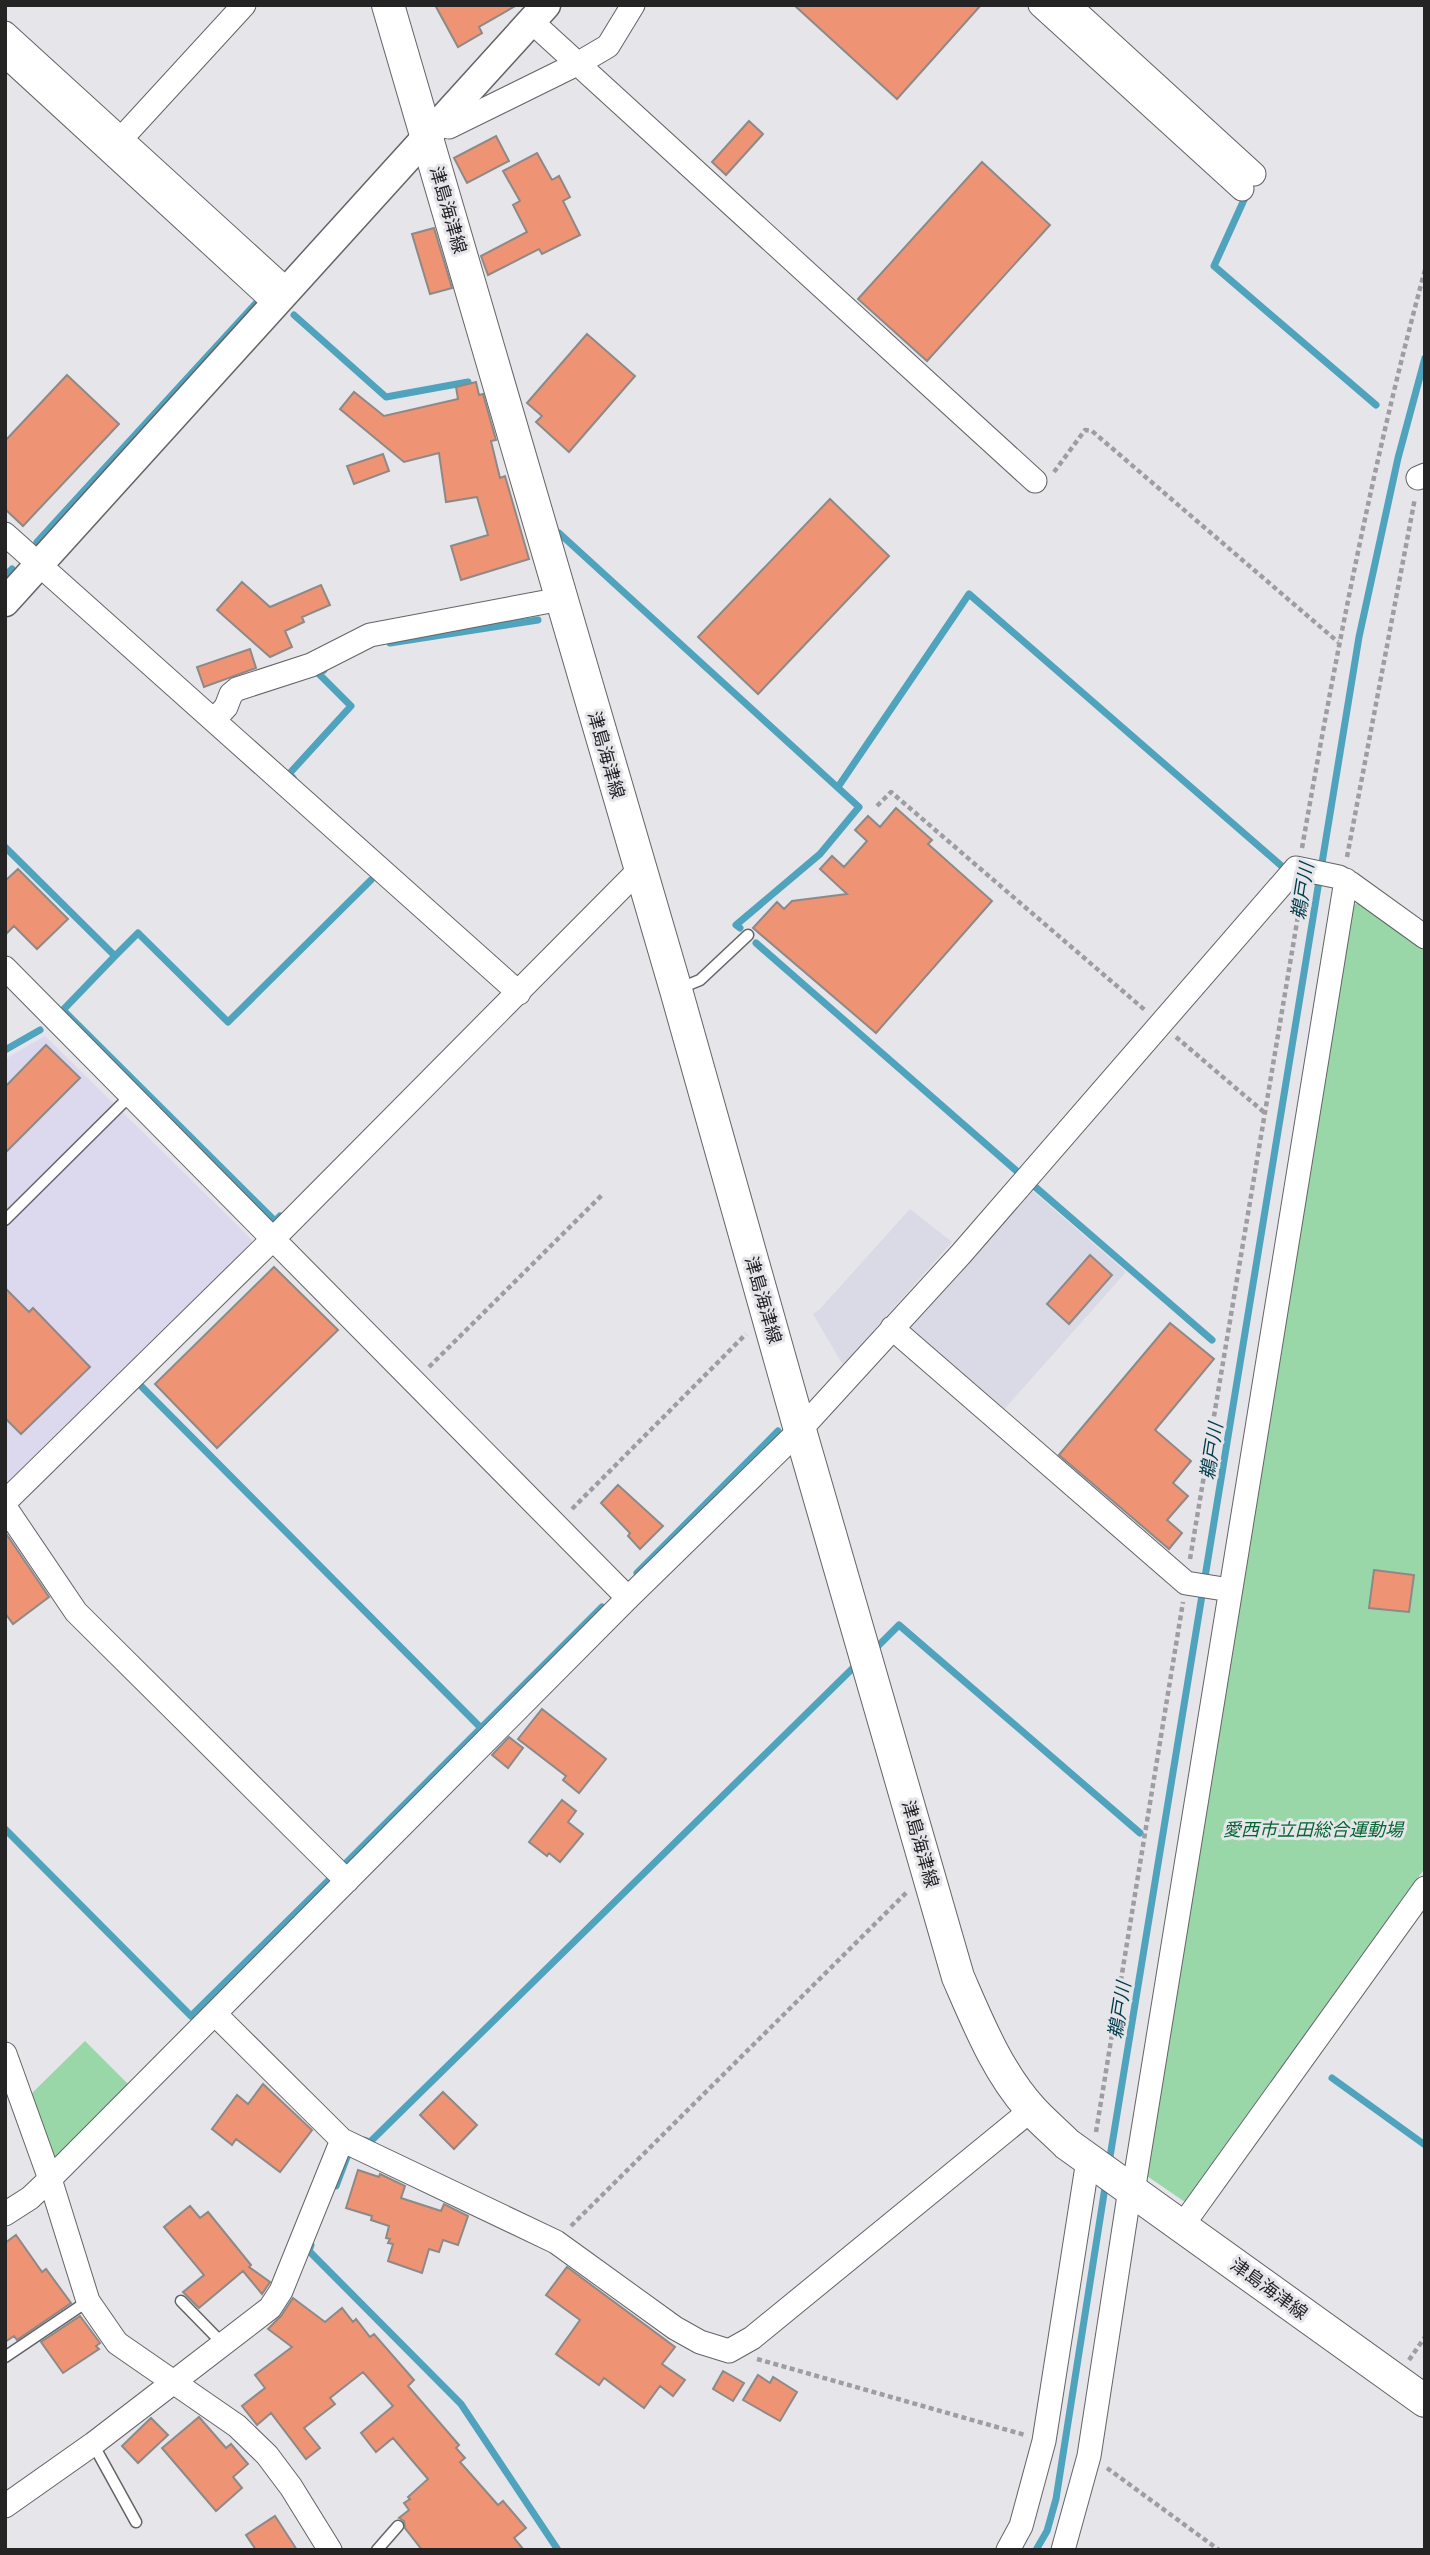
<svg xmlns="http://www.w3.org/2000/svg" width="1430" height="2555" viewBox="0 0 1430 2555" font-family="Merriweather,'Noto Sans JP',serif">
<rect width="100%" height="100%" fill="#e5e5ea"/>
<path fill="#dcd8ee" d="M45,1036L252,1240L251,1253L5,1489V1059Z"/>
<path fill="#d9dae6" d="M1029,1188L1126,1272L1000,1414L903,1330Z
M910,1209L952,1242L843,1365L813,1314L820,1309Z"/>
<path fill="#99d7a8" d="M1364,901L1425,945V1868L1185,2202L1144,2174L1347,911L1355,904Z
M85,2041L130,2086L50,2163L28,2097Z"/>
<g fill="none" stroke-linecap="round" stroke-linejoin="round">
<path stroke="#4fa3bc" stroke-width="7" d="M1248,191L1214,266L1376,405
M294,315L386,397L468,382
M559,533L859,807L820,854L736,925L740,928
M37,542L257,302
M5,576L12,569
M390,643L538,620
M293,778L289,774L351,706L318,673L324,670
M838,787L969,594L1285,869
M5,847L115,956L138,933L228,1022L371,880
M756,943L1019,1173
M115,956L63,1010L275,1221L280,1216
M5,1050L40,1030
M1033,1185L1212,1340
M141,1386L481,1728
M637,1573L778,1431
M876,1648L899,1625L1140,1833
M5,1829L191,2016L332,1877
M343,1866L602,1607
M1332,2078L1425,2145
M364,2140L370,2142L854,1667
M1109,2163L1359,637L1398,458L1425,358
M336,2186L347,2157
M311,2245L309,2251L461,2404L558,2550
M1036,2550L1047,2531L1056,2499L1106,2181"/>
</g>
<path fill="#ee9475" stroke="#8e8987" stroke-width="2" d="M435,5H517L479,27L482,33L458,47Z
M794,5H981L897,99Z
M749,121L763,134L726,175L712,162Z
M496,136L509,161L467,183L454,158Z
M537,153L552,180L559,176L570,197L563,201L580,235L542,254L539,249L488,275L481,256L527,232L513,205L520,201L503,171Z
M982,162L1050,225L927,361L858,299Z
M434,228L452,288L430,294L412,234Z
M587,334L635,376L569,452L536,422L542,416L527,403Z
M67,375L119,424L23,526L5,509V441Z
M476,382L479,395L483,394L496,440L491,441L500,478L505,476L529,559L461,580L451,546L488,535L477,497L446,502L439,453L404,462L340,409L354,392L384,416L458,399L456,387Z
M383,454L389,471L354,484L347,466Z
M830,499L889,556L758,694L698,637Z
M242,582L270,607L321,585L330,605L302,617L304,622L285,631L292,647L270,657L217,610Z
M250,649L256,668L204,687L197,667Z
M896,808L932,840L928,844L992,901L876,1033L753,928L777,902L784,909L792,901L847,894L820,869L832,856L844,867L867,841L855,830L868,816L880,827Z
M18,869L68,919L37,949L14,926L5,935V881Z
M46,1045L80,1078L5,1153V1087Z
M1090,1255L1112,1275L1069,1324L1047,1304Z
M274,1267L338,1330L217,1448L155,1384Z
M5,1288L29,1312L33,1308L90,1367L21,1434L5,1418Z
M1170,1323L1214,1359L1155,1430L1191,1461L1173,1483L1188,1496L1167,1520L1182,1533L1169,1549L1059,1455Z
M618,1485L663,1526L640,1549L628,1536L630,1533L601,1503Z
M5,1532L49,1597L13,1624L5,1613Z
M1374,1570L1414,1575L1409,1612L1369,1608Z
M542,1709L606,1759L579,1793L563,1780L566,1776L518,1739Z
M509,1737L523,1748L508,1768L492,1755Z
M562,1800L576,1811L568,1822L583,1834L560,1862L549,1853L547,1856L529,1842Z
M263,2084L312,2130L280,2172L236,2139L232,2145L212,2129L237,2095L248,2104Z
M443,2092L477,2125L454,2149L420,2115Z
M358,2170L379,2177L380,2174L405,2186L401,2198L441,2211L444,2204L468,2216L458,2245L443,2240L439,2252L429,2249L422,2273L388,2261L393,2244L388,2243L390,2239L386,2238L389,2226L371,2220L372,2216L346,2208Z
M190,2206L200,2218L208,2212L251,2265L249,2267L270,2282L262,2294L243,2271L199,2308L183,2292L204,2275L164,2227Z
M16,2235L42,2272L46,2269L71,2303L17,2340L14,2336L5,2342V2243Z
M567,2267L675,2347L662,2364L685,2380L673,2396L660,2386L644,2408L604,2378L599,2385L556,2354L580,2320L546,2295Z
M293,2298L325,2322L342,2308L353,2322L356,2319L370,2337L374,2334L414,2380L408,2386L459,2445L456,2448L465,2458L460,2462L498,2505L503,2501L526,2528L514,2538L524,2550H422L405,2528L404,2521L399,2518L409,2510L404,2503L410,2499L408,2497L428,2479L393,2438L376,2452L361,2433L393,2406L363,2372L330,2398L335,2404L304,2428L320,2448L306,2459L271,2413L257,2425L242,2406L265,2388L255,2375L292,2347L268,2329L281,2316Z
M80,2316L100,2343L96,2346L99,2349L63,2373L41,2342Z
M723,2371L744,2383L733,2401L713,2389Z
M758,2375L770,2383L773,2377L797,2392L780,2421L743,2400Z
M199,2417L226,2448L231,2444L248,2464L233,2477L242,2488L216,2511L162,2448Z
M151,2418L168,2435L138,2463L122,2446Z
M275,2516L297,2550H256L246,2535Z"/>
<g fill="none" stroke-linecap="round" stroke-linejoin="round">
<g stroke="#636467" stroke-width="13">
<path id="service" d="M678,989L700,980L748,935
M5,1220L131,1095
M181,2301L223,2344
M5,2357L88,2301
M93,2444L136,2522
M377,2550L398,2526"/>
</g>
<g stroke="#636467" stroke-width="25">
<path id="minor" d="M1040,5L1242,189
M1069,5L1254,174
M532,22L1035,481
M5,33L288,291
M5,55L276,304
M449,127L579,63L608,46L633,5
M121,139L244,5
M1418,478L1425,475
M5,534L519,993
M214,720L226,707L231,694L237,689L311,665L370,635L561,599
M5,968L628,1598
M892,1328L1186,1583L1230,1590
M5,1502L273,1239L639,870
M5,1507L76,1612L347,1881
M215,2014L342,2140L556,2242L675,2328L700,2342L729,2351L752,2338L1031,2110
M5,2054L50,2179L88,2301L117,2343L237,2426L267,2455L291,2487L330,2550
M1133,2192L1346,880
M5,2214L30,2198L50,2179L628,1598L800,1430L961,1254L1296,868L1339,877L1350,883L1425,937
M1182,2226L1425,1888
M5,2506L93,2444L270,2308L281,2291L342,2140
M1008,2550L1021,2526L1044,2441L1088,2160
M1063,2550L1089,2456L1130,2189"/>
</g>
<g stroke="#636467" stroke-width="31">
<path id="tertiary" d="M5,602L546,5"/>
</g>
<g stroke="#636467" stroke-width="34">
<path id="secondary" d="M388,5L676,990L800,1430L958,1977C978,2023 998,2073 1032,2110C1043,2122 1056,2133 1067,2144L1425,2401"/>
</g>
<path stroke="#9e9ea2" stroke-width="4.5" stroke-dasharray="5 3.5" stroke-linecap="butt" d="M1054,472L1085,430L1092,431L1338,642
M877,806L891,792L1146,1011
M1302,848C1336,654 1373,461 1425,270
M1347,857L1415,498
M1176,1037L1265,1113
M429,1367L602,1195
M572,1509L746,1334
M1190,1559L1301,898
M1096,2132L1183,1602
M571,2226L908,1891
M757,2359L1025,2435
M1409,2360L1425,2337
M1107,2468L1219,2550"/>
<use href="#service" stroke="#fff" stroke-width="10"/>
<use href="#minor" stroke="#fff" stroke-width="23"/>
<use href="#tertiary" stroke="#fff" stroke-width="28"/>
<use href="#secondary" stroke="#fff" stroke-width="32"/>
</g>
<g text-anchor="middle" stroke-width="6" stroke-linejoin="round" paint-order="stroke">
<g font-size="18" fill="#242425" stroke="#e5e5ea">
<text transform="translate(448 210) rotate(74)" y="6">津島海津線</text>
<text transform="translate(606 755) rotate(74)" y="6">津島海津線</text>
<text transform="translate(763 1300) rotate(74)" y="6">津島海津線</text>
<text transform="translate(920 1844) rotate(74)" y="6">津島海津線</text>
<text transform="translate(1269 2289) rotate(36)" y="6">津島海津線</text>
</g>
<g font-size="18" font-style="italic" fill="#036630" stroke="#e5e5ea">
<text x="1313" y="1836">愛西市立田総合運動場</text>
</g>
<g font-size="19" font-style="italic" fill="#013b49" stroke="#e5e5ea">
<text transform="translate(1302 891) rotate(-81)" y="7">鵜戸川</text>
<text transform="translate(1211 1451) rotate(-81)" y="7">鵜戸川</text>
<text transform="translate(1119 2010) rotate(-81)" y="7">鵜戸川</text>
</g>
</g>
<rect width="1430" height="2555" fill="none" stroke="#242425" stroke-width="14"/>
</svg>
